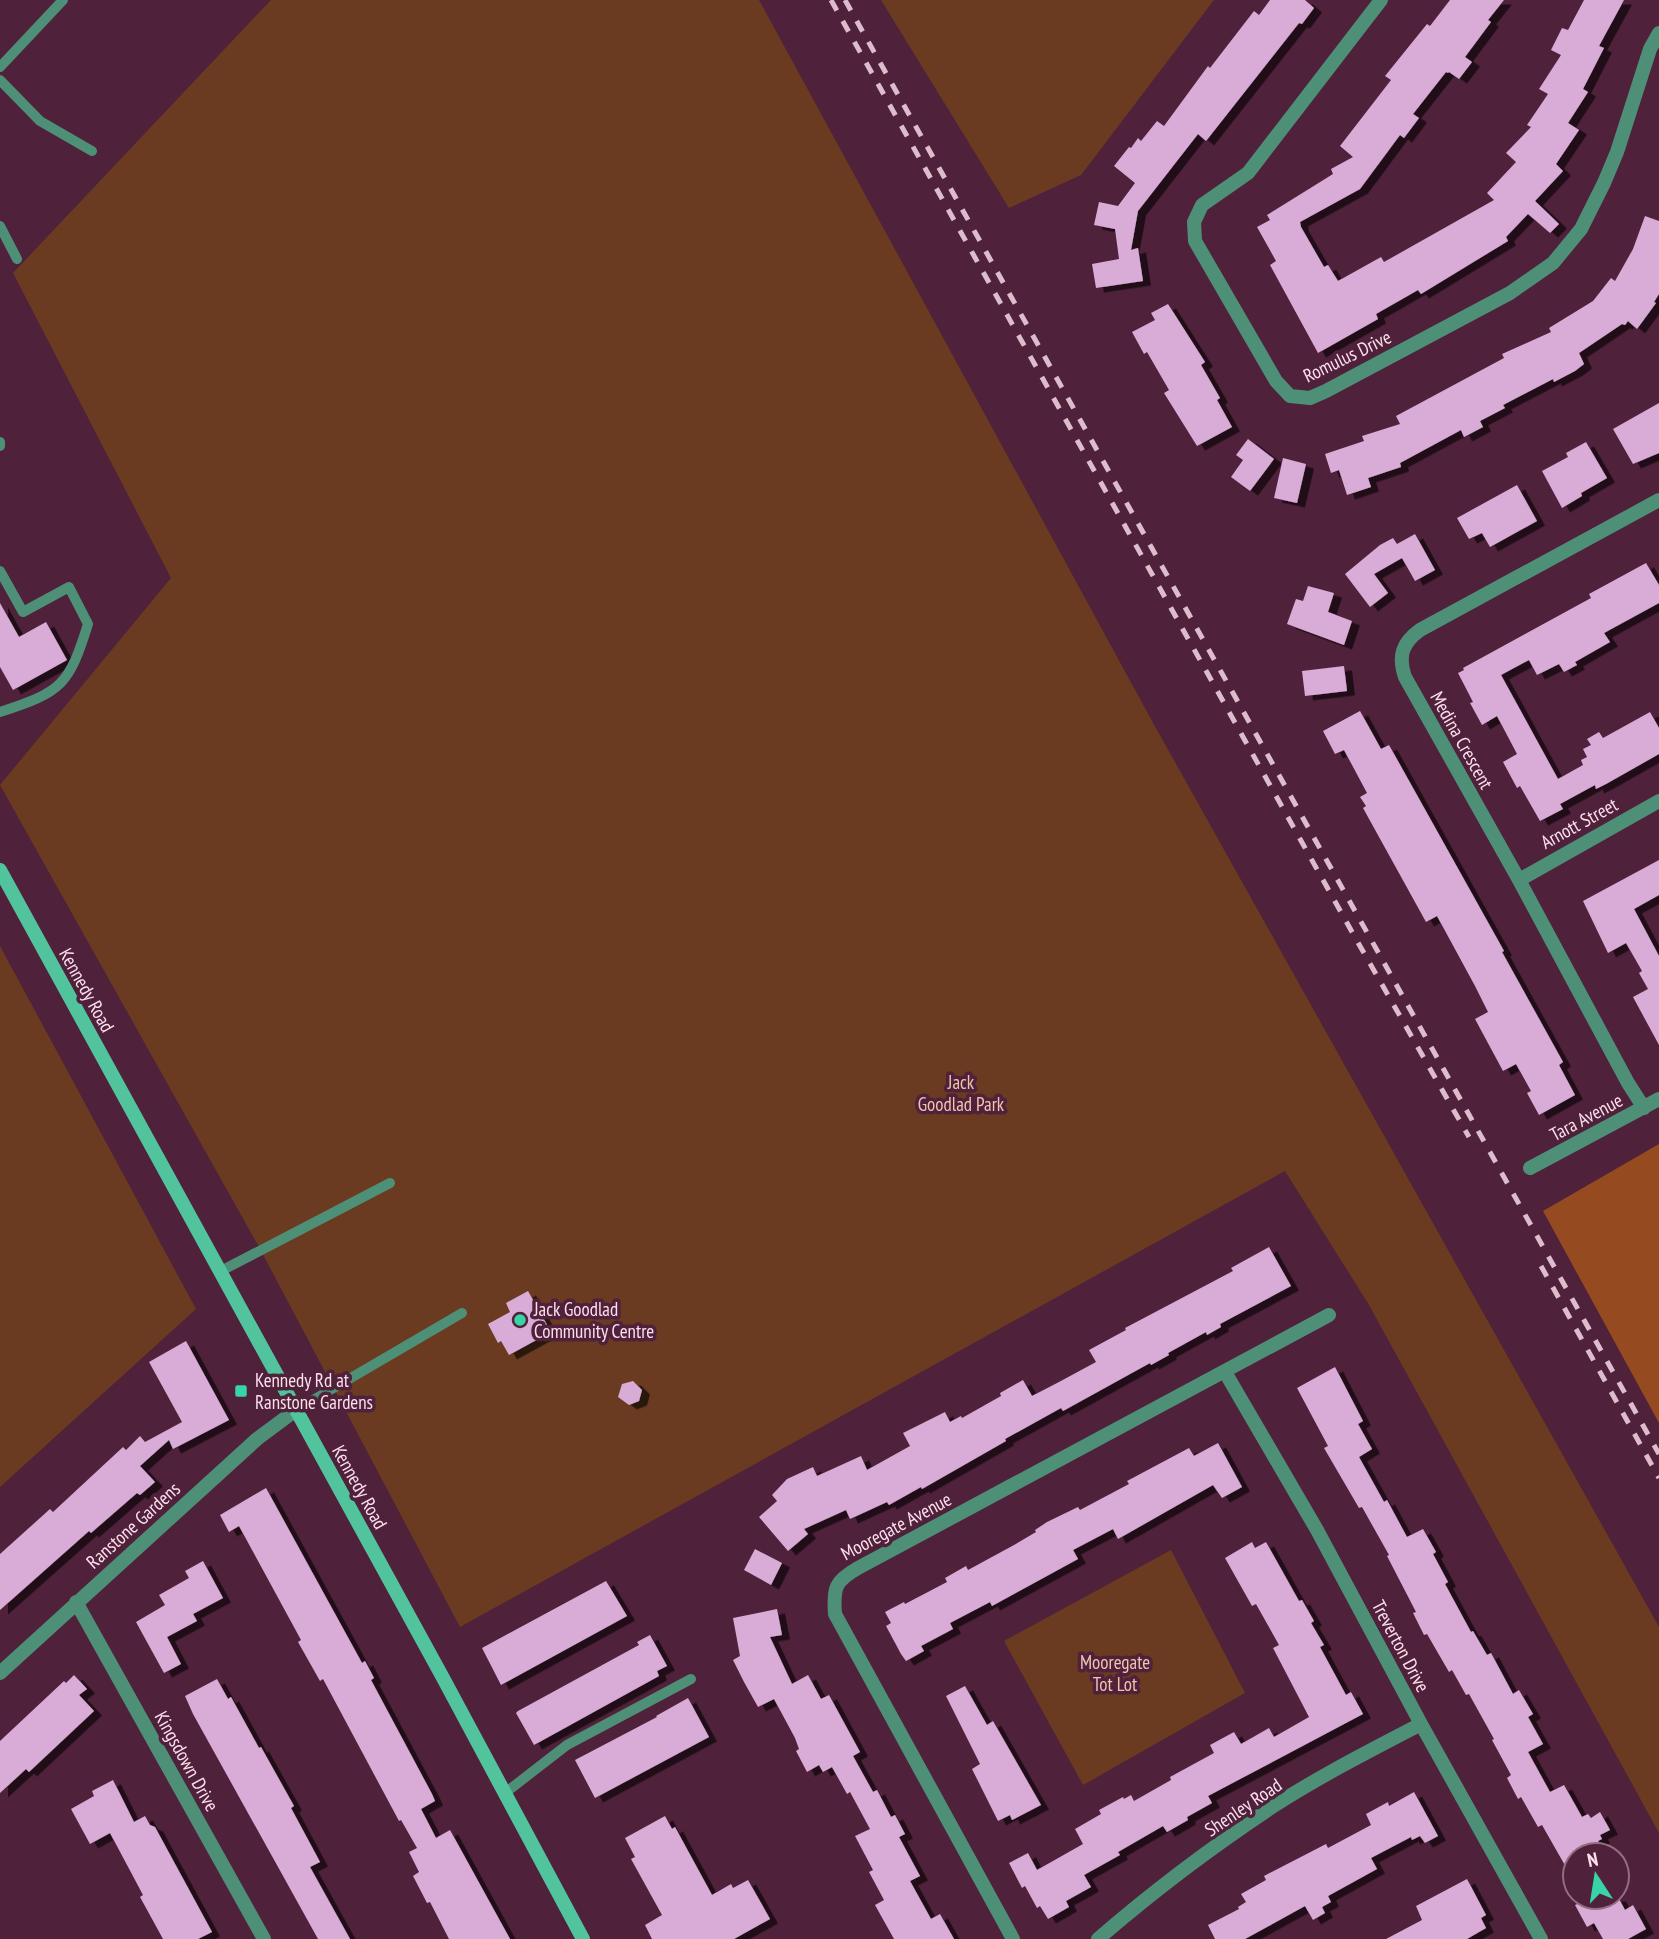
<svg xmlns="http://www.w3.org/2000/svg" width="1659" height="1939" viewBox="0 0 1659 1939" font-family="'PT Sans Narrow',sans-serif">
<defs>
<filter id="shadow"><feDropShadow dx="8" dy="4.5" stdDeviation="0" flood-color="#0009"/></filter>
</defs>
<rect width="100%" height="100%" fill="#4f213a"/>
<path fill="#6b3b21" d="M271,0H759L1152,721L1659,1627V1833L1369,1305L1285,1171L460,1627L259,1247L0,785L171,578L13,273Z
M881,0H1214L1081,175L1009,208Z
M0,946L196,1309L0,1487Z
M1171,1550L1245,1693L1083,1785L1004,1641Z"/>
<path fill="#954b1f" d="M1659,1144V1423L1543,1211Z"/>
<path fill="#d8acd6" filter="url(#shadow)" d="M1270,0H1305L1314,8L1302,24L1299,23L1206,141L1198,134L1138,211L1131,250L1138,248L1143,281L1096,288L1092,264L1119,259L1115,229L1094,225L1099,202L1118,206L1135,183L1114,166L1129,147L1131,148L1138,138L1141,141L1157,121L1164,126L1208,66L1210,68L1254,11L1259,15Z
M1450,0H1504L1488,20L1491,22L1465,57L1472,62L1459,79L1449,72L1448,73L1446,72L1413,114L1419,118L1404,138L1400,135L1360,189L1300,222L1301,227L1324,267L1328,265L1338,281L1381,257L1384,262L1494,200L1487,193L1516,162L1506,153L1531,127L1527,125L1548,94L1539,89L1561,55L1551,50L1562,28L1568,30L1584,0H1624L1599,46L1604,48L1583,89L1588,92L1568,123L1579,130L1556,164L1563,171L1535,201L1559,224L1550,233L1528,214L1506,237L1508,241L1421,294L1418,290L1376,314L1378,319L1318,353L1270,265L1276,261L1257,227L1270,220L1267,215L1333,174L1331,169L1353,157L1340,146L1391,80L1385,76L1427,24L1430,26Z
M1645,216L1659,221V294L1654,302L1656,303L1637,329L1628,321L1625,325L1622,324L1579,353L1584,364L1575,371L1554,382L1553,379L1503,405L1505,408L1480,421L1483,427L1464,437L1461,430L1400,463L1401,467L1368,478L1371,487L1347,495L1339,470L1331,473L1325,454L1364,441L1362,436L1400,424L1396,416L1504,358L1502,354L1551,332L1549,328L1593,301L1611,278L1615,281L1633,249Z
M1168,304L1205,362L1201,365L1220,398L1217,400L1232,427L1197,446L1164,393L1169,390L1147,352L1144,354L1132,332L1155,320L1151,313Z
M1659,403V453L1633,464L1613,429Z
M1248,439L1274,459L1250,491L1231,477L1243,460L1236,455Z
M1586,442L1607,478L1581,493L1582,496L1562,508L1542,471L1568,457L1566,453Z
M1283,458L1306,464L1297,503L1274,498Z
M1517,485L1537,521L1490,547L1482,533L1469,539L1457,518Z
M1415,534L1435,570L1415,581L1402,558L1374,574L1388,593L1370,607L1345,574L1380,545L1393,538L1397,544Z
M1646,563L1659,585V603L1604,633L1610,642L1575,662L1577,665L1564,672L1559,664L1537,675L1529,660L1501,675L1558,779L1583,765L1581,760L1587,757L1583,749L1591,745L1587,739L1599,732L1603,738L1650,712L1659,728V754L1606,784L1596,789L1595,785L1560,804L1563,809L1540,821L1520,786L1517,788L1503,762L1517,754L1497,716L1482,725L1470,703L1473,702L1458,673L1464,670L1463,668L1591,598L1589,594Z
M1308,586L1334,593L1328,612L1352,621L1344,645L1287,624L1296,599L1303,601Z
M0,603L19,637L46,622L67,660L13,690L0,667Z
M1344,666L1347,691L1305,696L1302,671Z
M1360,711L1381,749L1389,745L1504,951L1502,952L1563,1062L1559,1065L1575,1095L1539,1115L1527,1093L1531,1091L1516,1064L1503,1071L1475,1019L1488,1012L1475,986L1437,916L1426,922L1363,808L1366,806L1360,797L1367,793L1344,750L1335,754L1323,731Z
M1659,860V895L1634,909L1659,956V1045L1633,997L1648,989L1639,973L1642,971L1626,943L1608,953L1583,901Z
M1269,1247L1291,1286L1220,1324L1221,1327L1207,1335L1206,1332L1168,1353L1169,1355L1151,1365L1150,1363L1063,1411L1061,1408L1005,1439L1006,1441L922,1489L921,1487L889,1505L887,1502L850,1519L846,1510L804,1529L808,1534L788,1551L759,1517L777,1501L772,1495L787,1479L813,1467L817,1476L861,1456L867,1470L910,1446L903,1433L945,1412L950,1422L961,1416L962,1418L1001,1396L1000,1393L1023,1380L1032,1396L1059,1382L1096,1362L1089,1350L1126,1330L1125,1328L1233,1271L1231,1268Z
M528,1291L551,1332L509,1355L501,1341L498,1343L488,1324L510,1312L506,1303Z
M186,1341L229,1420L173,1449L169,1440L140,1466L155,1482L140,1495L137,1493L91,1533L89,1531L0,1610V1554L50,1509L53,1512L123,1447L126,1450L140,1436L145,1442L182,1422L149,1362Z
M1335,1367L1363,1421L1358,1424L1372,1449L1359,1457L1384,1502L1387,1500L1407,1537L1423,1529L1436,1552L1433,1554L1448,1582L1445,1584L1471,1632L1473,1631L1487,1655L1491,1653L1513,1694L1519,1690L1533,1714L1528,1717L1543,1744L1528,1752L1550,1792L1564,1785L1582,1817L1588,1814L1591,1818L1600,1812L1610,1830L1600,1835L1602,1839L1598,1841L1606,1855H1575V1883L1542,1825L1538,1827L1521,1797L1518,1799L1507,1778L1511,1775L1492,1740L1494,1739L1469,1694L1466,1695L1452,1670L1449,1672L1427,1634L1424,1635L1413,1613L1416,1612L1387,1556L1389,1555L1362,1507L1359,1508L1324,1448L1328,1446L1297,1388Z
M633,1381L642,1390L639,1401L629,1405L618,1397L622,1384Z
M1218,1443L1242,1487L1222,1498L1213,1485L1118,1539L1113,1529L1073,1550L1078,1559L992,1606L990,1602L950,1623L953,1629L921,1646L924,1651L906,1661L901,1654L886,1626L891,1623L885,1612L904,1602L905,1604L947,1582L945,1578L966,1566L968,1570L1014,1545L1036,1532L1035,1530L1047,1522L1078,1507L1080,1510L1129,1484L1127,1481L1189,1448L1194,1456Z
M266,1488L362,1663L365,1661L374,1678L371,1680L432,1794L435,1801L421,1809L436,1838L450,1830L510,1939H449L430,1902L427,1903L413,1876L419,1872L409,1852L417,1848L401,1820L399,1821L323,1679L320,1681L298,1642L301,1640L239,1526L229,1532L220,1515Z
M1252,1542L1255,1548L1266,1542L1299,1601L1302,1600L1314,1621L1311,1623L1324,1645L1320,1647L1346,1695L1351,1692L1363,1714L1208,1796L1212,1803L1187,1817L1188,1820L1167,1832L1163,1826L1118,1852L1120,1855L1084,1875L1091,1887L1066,1901L1069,1907L1048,1919L1040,1906L1037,1908L1025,1886L1022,1888L1009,1863L1028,1853L1037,1870L1083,1844L1075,1829L1101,1814L1099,1810L1123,1797L1124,1799L1131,1795L1134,1801L1171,1780L1170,1777L1214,1753L1210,1745L1234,1732L1241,1744L1269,1728L1274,1737L1309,1717L1273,1648L1279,1645L1256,1604L1252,1606L1225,1558Z
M755,1549L782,1563L771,1585L744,1570Z
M203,1561L223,1598L193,1614L197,1621L167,1637L181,1664L164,1673L136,1622L165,1605L159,1595L189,1578L185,1571Z
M606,1581L627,1616L501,1685L482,1648Z
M777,1609L782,1635L770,1637L792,1684L808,1675L821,1699L829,1695L860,1752L853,1756L873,1792L877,1790L891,1817L895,1815L905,1834L899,1837L920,1876L910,1881L931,1919L940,1914L954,1939H894L875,1905L884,1900L869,1872L873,1870L855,1836L870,1829L850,1792L847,1794L832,1767L823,1772L819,1765L807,1772L796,1751L799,1749L795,1738L774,1699L758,1707L744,1682L733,1660L740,1656L733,1618Z
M650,1635L667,1666L657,1671L659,1676L534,1745L516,1713L518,1711L639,1645L637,1642Z
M74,1675L87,1689L79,1695L94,1711L29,1772L26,1769L0,1793V1741L64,1681L66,1683Z
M217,1679L228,1699L231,1697L259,1748L261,1747L294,1806L291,1808L320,1862L310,1867L350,1939H318L193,1714L185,1696Z
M965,1686L987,1725L993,1721L1041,1805L1012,1820L1010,1815L998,1821L972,1769L980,1764L946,1696Z
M688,1698L709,1737L595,1798L575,1760L657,1717L656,1716Z
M113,1780L134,1822L145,1816L150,1825L155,1827L212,1932L198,1939H163L140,1897L143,1895L110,1833L90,1844L71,1809L94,1796L92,1791Z
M1414,1792L1438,1836L1425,1843L1420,1836L1412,1840L1411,1837L1371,1858L1377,1869L1328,1896L1331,1902L1322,1907L1325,1913L1313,1920L1305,1906L1245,1939H1215L1208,1925L1239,1909L1238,1907L1246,1902L1241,1894L1266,1880L1264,1876L1326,1844L1328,1848L1371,1825L1366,1814L1388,1802L1389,1806Z
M665,1816L672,1829L675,1827L712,1895L731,1884L733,1888L748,1880L770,1919L734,1939H652L645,1925L662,1915L631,1859L635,1857L625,1838Z
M1467,1879L1486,1915L1481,1918L1486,1928L1467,1939H1386L1422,1920L1416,1906Z
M1579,1897H1618L1625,1910L1633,1905L1646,1929L1628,1939H1603L1594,1923L1587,1927L1575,1905L1582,1902Z"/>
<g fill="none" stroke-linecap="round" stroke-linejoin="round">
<path stroke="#4d9077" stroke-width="10" d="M0,67L63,0
M0,80L40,121L92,151
M0,226L17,259
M0,442V446
M0,571L23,612L69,587L88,624C69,685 62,692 0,712
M219,1272L390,1183
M296,1410L462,1313
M505,1793L567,1745L691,1679"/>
<path stroke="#4d9077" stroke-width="14" d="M1381,0L1248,173L1202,205L1194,222L1195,241L1276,381L1290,396L1310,398L1326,391L1510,293L1553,263L1581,229L1604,183L1617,152L1650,49L1659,33
M1519,880L1659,801
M1644,1108L1628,1083L1519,880L1405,677C1398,656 1402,643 1420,630L1659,500
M1530,1168L1659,1099
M1225,1372L1317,1530L1421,1724L1541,1939
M76,1602L264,1939
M0,1673L257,1439L296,1410
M1013,1939L835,1614C833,1588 835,1581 858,1568L1329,1315
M1098,1939C1152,1892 1212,1847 1272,1807C1320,1776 1371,1750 1421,1724"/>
<path stroke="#51c39d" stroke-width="14" d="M0,870L442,1676L583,1939"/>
<path stroke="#ddbccc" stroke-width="5" stroke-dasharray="12 12" stroke-linecap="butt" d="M831,0L1356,939L1469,1137
M845,0L1659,1454
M1541,1266L1659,1478"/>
</g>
<g fill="#39d4a5" stroke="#4f213a" stroke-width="2.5">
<circle cx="520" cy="1320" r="7"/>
<rect x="234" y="1384" width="14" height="14" rx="3.5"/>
</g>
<g text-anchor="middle" stroke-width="7" stroke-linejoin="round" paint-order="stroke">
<g font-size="19" fill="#fddfed" stroke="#4f213a">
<text transform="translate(1347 356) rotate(-26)" y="7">Romulus Drive</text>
<text transform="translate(1462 740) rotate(61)" y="7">Medina Crescent</text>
<text transform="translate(1579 823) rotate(-29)" y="7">Arnott Street</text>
<text transform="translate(87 990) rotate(61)" y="7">Kennedy Road</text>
<text transform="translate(1586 1117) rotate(-28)" y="7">Tara Avenue</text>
<text transform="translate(360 1487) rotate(61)" y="7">Kennedy Road</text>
<text transform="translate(133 1525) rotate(-42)" y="7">Ranstone Gardens</text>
<text transform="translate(896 1526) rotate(-28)" y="7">Mooregate Avenue</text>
<text transform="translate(1401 1646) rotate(62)" y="7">Treverton Drive</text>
<text transform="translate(187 1761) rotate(61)" y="7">Kingsdown Drive</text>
<text transform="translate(1243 1807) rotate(-34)" y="7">Shenley Road</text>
</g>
<g font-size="19" fill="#f0c5af" stroke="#4f213a">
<text x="961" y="1089">Jack<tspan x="961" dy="22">Goodlad Park</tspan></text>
<text x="1115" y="1669">Mooregate<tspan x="1115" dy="22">Tot Lot</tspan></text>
</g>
<g font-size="19" fill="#fddfed" stroke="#4f213a" text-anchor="start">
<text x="534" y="1316">Jack Goodlad<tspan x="534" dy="22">Community Centre</tspan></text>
<text x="255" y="1387">Kennedy Rd at<tspan x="255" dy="22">Ranstone Gardens</tspan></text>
</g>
</g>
<g transform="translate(1596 1876) rotate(348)"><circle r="33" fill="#4f213a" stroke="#956d82" stroke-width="2"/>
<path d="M0-5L12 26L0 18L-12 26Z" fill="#39d4a5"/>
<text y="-10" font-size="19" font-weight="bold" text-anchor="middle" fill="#fddfed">N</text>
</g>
</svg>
